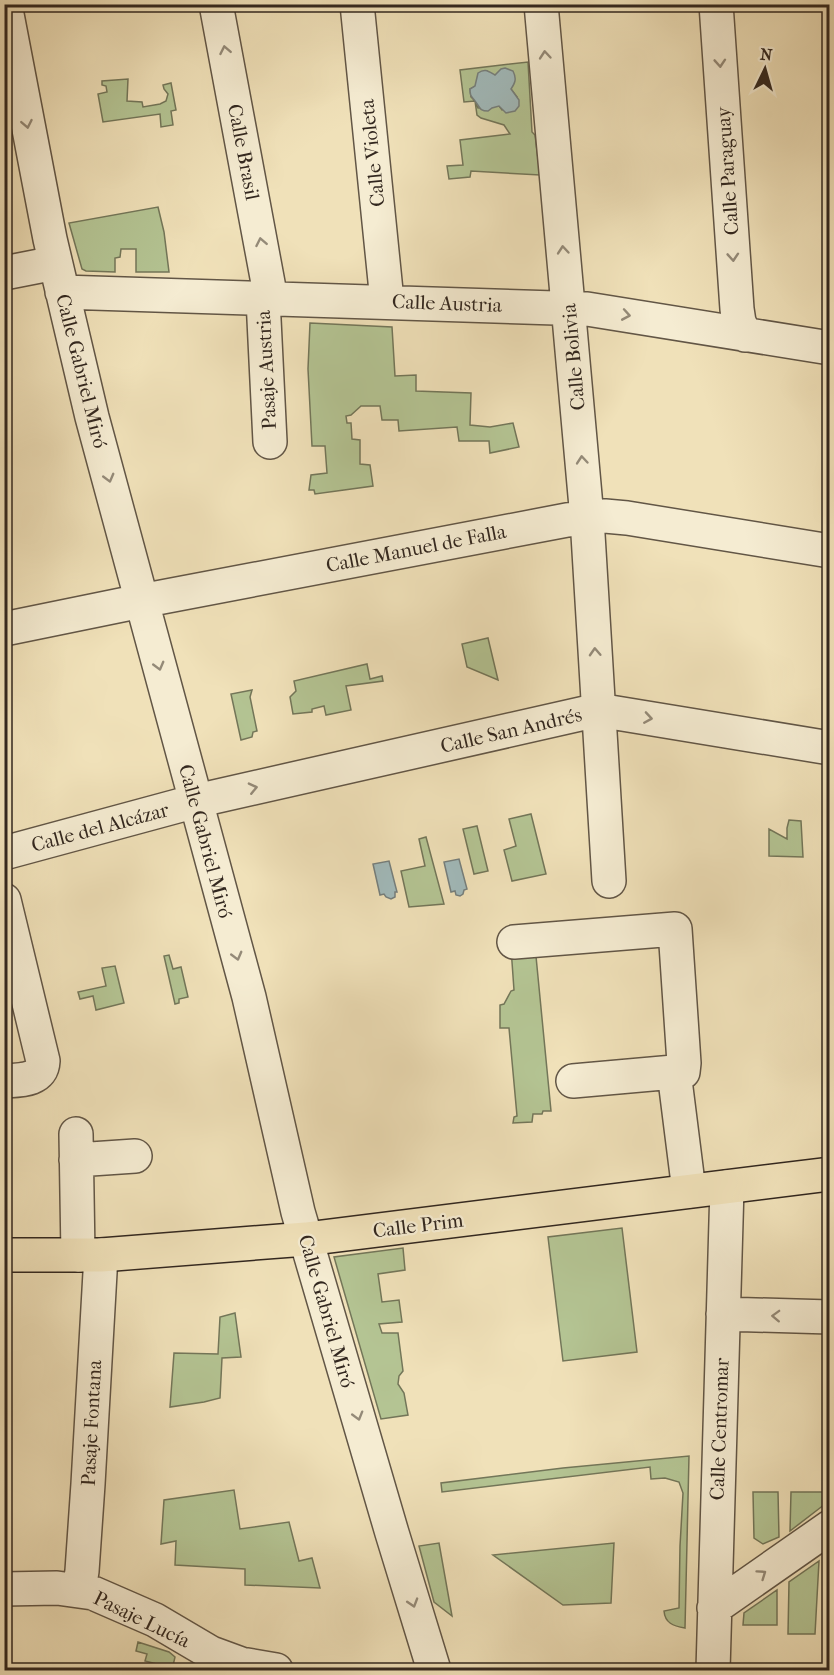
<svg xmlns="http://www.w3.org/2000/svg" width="834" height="1675" viewBox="0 0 834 1675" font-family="'IM FELL French Canon',serif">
<rect width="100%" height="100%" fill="#f0e1b9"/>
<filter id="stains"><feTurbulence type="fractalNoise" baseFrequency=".00333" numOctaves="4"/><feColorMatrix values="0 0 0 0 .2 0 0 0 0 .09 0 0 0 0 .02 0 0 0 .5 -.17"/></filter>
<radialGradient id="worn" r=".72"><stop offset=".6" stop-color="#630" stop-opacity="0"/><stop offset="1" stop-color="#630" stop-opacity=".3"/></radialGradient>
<path fill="#b4c493" stroke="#737659" stroke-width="1.5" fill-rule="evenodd" d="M528,62L532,132L535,135L540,175L471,171L470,177L449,179L447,166L463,165L460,140L510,134L504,125L481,118L477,115L475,101L464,102L460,70ZM487,71L511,89L517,97L502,110L499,106L478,108L475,101L471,97L470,89L475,87Z
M128,79L127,101L142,102L143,107L160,104L166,101L168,94L164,89L163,85L171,83L176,110L171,111L173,125L161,127L160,114L103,122L98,94L107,92L106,86L102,85V81Z
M158,207L164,232L169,272H136V249H121L120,257L115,258V272L86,271L82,269L69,223Z
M310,323L392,327L395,376L416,375V391L471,393L470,425L490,427L513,423L519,447L490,453L489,441H459L457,427L399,431L398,420H382L380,406H361L351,415L346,416L347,423H351L352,439L360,440V464L370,465L373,486L315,494L314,490H309L311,475L327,473L325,446H312L308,369Z
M488,638L498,680L467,667L462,644Z
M367,664L370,679L382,676L383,681L346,686L351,710L326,715L324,706L312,709V712L293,714L290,697L296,691L294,681Z
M252,690L250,697L257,731L253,732L252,737L241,740L231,694Z
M531,814L546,874L512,881L504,850L516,846L509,819Z
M789,820L801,821L803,857L769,856V829L787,839V828Z
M477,826L488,871L474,874L463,829Z
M426,837L444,904L409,907L401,871L425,866L419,839Z
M535,946L551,1111H543L542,1114H533L532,1122L513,1123L514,1117L517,1116L509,1028H500V1005L504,1004L511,991L514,990L511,948Z
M169,955L173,969L181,967L188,997L179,999V1003L175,1004L164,956Z
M115,966L124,1003L96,1010L93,996L80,999L78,992L106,986L102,968Z
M622,1228L637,1352L563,1361L548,1237Z
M403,1248L405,1270L378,1274L382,1302L399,1300L402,1322L379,1324L382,1333H398L403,1371L399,1376L398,1384L404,1393L408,1415L381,1419L334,1257Z
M235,1313L241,1357L222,1358L220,1398L204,1402L170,1407L174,1353L218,1354L220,1317Z
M689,1456L685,1628C673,1626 665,1623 664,1611L679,1608L680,1546L683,1493L679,1482L665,1478L651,1479L650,1467L442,1492L441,1483L563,1468Z
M234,1490L240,1529L289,1522L299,1561L312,1558L320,1588L245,1585V1569L175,1565L176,1541L161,1544L164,1500Z
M753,1492H778L779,1537L763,1544L754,1538Z
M791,1492H829V1501L790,1531Z
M439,1543L452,1616L434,1602L419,1546Z
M614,1543L611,1603L563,1605L493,1555Z
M819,1561L815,1634H788L789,1582Z
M777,1590V1625H743L744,1613Z
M138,1642L169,1652L175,1657L172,1670H156L157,1664L145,1661L147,1654L136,1651Z"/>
<path fill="#a1babb" stroke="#757f7d" stroke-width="1.5" d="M505,68L513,71C517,79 515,83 511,89L519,100V106L515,111L506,113L499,106L492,108L488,111C479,111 480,107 475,101C471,96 470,96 470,89L475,86L478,73C485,68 488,71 495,75L501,69Z
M459,859L467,889L464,890L463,894L460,896L456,895L455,891L451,892L444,862Z
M389,861L397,892H395V897L391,899L386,897L384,894L380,895L373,864Z"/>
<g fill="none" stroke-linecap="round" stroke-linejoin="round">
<g stroke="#625646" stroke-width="36">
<path id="minor" d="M5,4L50,239L92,417L249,997L298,1212L392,1533L434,1670
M216,4L271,299
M357,4L387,301
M541,4L587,518L609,881
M716,4L737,309L739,322L745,335
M4,273L55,263
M62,292L587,309L830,348
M263,299L270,442
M4,629L141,601L567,520L605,516L627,518L830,551
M4,853L196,801L598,710L830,748
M4,900L43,1061C42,1081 20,1080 4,1081
M514,942L675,929L684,1063L683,1072H674L689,1191
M573,1081L674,1072
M76,1134L78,1255
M76,1160L135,1156
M723,1314L830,1317
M4,1589L57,1588L93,1593L155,1620L211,1653L241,1664L276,1670
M79,1590L82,1571L88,1484L101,1255
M714,1608L830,1527
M713,1670L727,1187"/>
</g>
<g stroke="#32271f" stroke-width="36">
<path id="major" d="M4,1255H101L306,1239L830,1174"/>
</g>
<use href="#minor" stroke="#f5ecd2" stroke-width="33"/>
<use href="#major" stroke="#f0e1b9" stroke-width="33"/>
</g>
<defs><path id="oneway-chevron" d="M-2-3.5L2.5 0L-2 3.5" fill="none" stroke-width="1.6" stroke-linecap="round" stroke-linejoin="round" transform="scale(1.5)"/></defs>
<g stroke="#948a78">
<use href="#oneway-chevron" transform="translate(225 50) rotate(-101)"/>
<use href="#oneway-chevron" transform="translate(545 55) rotate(-95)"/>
<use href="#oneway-chevron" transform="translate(720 63) rotate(86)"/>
<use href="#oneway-chevron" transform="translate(27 124) rotate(79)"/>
<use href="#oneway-chevron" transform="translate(261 242) rotate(-101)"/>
<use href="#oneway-chevron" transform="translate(563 250) rotate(-95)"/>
<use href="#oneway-chevron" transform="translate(733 257) rotate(86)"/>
<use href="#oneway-chevron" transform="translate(626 315) rotate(10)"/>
<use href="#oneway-chevron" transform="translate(582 460) rotate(-95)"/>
<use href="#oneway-chevron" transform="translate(109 478) rotate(75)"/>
<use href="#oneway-chevron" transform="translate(595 652) rotate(-93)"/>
<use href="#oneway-chevron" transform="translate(159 666) rotate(75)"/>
<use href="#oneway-chevron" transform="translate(648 718) rotate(9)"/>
<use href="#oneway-chevron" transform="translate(253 788) rotate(-13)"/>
<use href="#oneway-chevron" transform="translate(237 956) rotate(75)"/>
<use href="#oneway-chevron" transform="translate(776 1316) rotate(-178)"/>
<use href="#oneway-chevron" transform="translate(358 1416) rotate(74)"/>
<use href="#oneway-chevron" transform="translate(762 1574) rotate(-35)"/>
<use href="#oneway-chevron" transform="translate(413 1603) rotate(73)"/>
</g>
<g text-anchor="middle" stroke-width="4.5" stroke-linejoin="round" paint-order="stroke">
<g font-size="20" fill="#32271f" stroke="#f5ecd2">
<text transform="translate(244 152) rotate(79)" y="7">Calle Brasil</text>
<text transform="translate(372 153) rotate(-96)" y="7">Calle Violeta</text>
<text transform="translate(727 171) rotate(-94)" y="7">Calle Paraguay</text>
<text transform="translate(447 303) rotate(2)" y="7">Calle Austria</text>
<text transform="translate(573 357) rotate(-95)" y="7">Calle Bolivia</text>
<text transform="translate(266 370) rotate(-93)" y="7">Pasaje Austria</text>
<text transform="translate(82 371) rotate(76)" y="7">Calle Gabriel Miró</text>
<text transform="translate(416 548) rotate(-11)" y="7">Calle Manuel de Falla</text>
<text transform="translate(511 730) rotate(-13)" y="7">Calle San Andrés</text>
<text transform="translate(100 827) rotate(-15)" y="7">Calle del Alcázar</text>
<text transform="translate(206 841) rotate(75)" y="7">Calle Gabriel Miró</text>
<text transform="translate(418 1225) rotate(-7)" y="7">Calle Prim</text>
<text transform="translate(327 1311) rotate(74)" y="7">Calle Gabriel Miró</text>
<text transform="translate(91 1423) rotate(-87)" y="7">Pasaje Fontana</text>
<text transform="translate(719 1429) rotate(-88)" y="7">Calle Centromar</text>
<text transform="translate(142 1619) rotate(26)" y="7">Pasaje Lucía</text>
</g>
</g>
<rect width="834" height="1675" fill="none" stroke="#f0e1b9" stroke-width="24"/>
<rect x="6" y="6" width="822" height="1663" fill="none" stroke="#32271f" stroke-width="3"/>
<rect x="12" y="12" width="810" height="1651" fill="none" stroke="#32271f" stroke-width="1.5"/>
<g transform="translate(765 69) rotate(5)" stroke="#f5ecd2" stroke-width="4.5" paint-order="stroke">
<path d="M0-4.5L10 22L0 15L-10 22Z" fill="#32271f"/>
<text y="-9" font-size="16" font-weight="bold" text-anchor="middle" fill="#32271f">N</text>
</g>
<rect width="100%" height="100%" filter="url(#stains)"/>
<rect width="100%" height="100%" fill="url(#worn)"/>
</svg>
